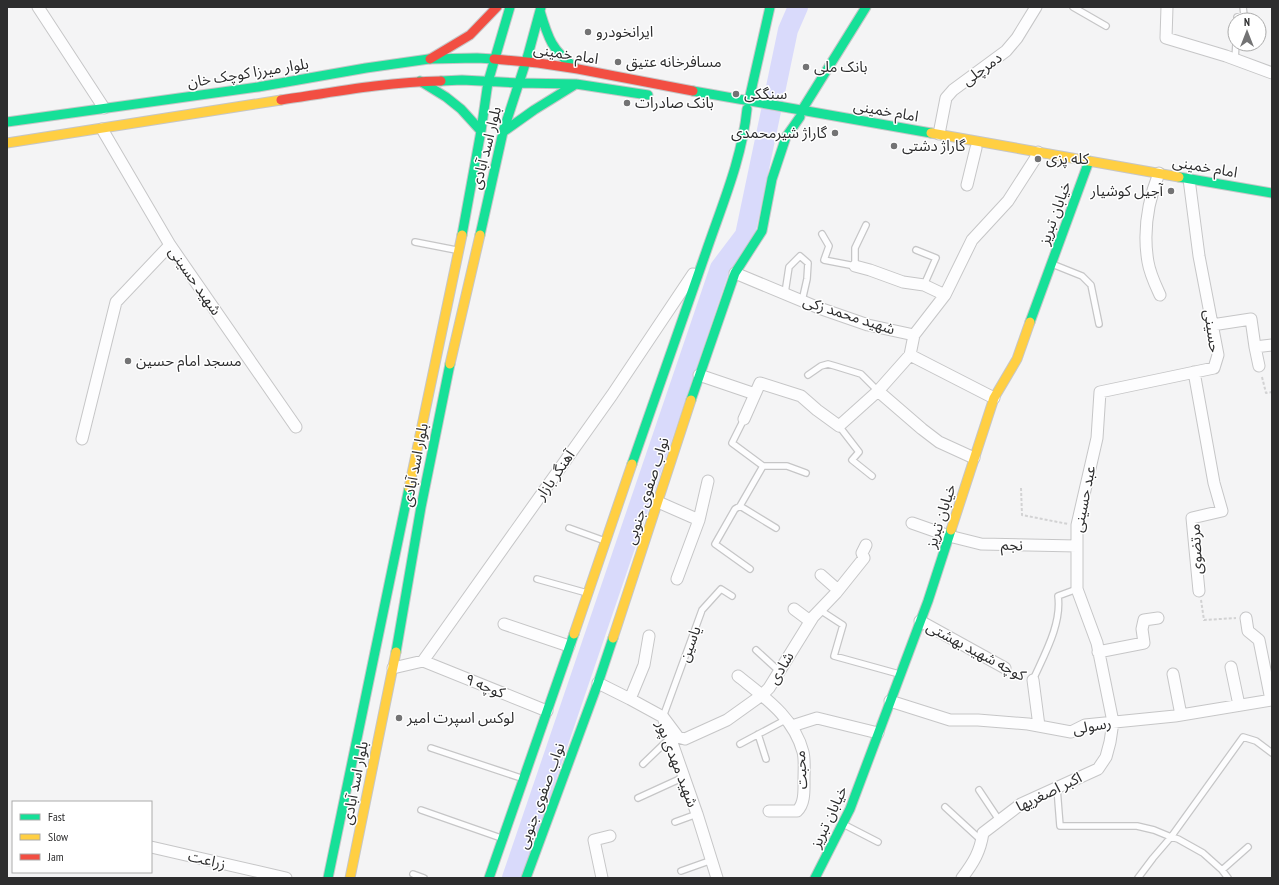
<svg xmlns="http://www.w3.org/2000/svg" width="1279" height="885" viewBox="0 0 1279 885" font-family="'PT Sans Narrow','Noto Sans Arabic',sans-serif">
<rect width="100%" height="100%" fill="#f4f4f5"/>
<g fill="none" stroke-linecap="round" stroke-linejoin="round">
<path stroke="#d9dafb" stroke-width="20" d="M512,878L720,268L745,235L788,30L798,7"/>
<g stroke="#c6c6c7" stroke-width="8">
<path id="lane" d="M1073,7L1106,26
M1237,20V17L1244,15L1243,7
M1235,59L1236,44
M822,234L829,246L824,260L855,266V248L866,225
M415,242L456,250
M916,250L936,258L924,285
M1052,264L1082,276L1091,285L1099,324
M785,293L789,267L800,256L808,263L807,279L802,301
M808,375L821,366L828,364L835,366L861,374L878,391
M744,419L732,443L763,466L740,506L776,528
M839,426L859,452L852,460L872,476
M763,466H787L806,473
M740,506L735,509L715,544L750,569
M569,528L605,541
M537,579L587,593
M820,610L843,625L834,656L899,674
M756,650L779,671
M1033,680C1044,655 1062,624 1058,596L1077,589
M663,717L702,610L721,589L732,596
M758,734L766,759
M740,744L787,719
M431,748L521,778
M643,764L670,738
M1057,788L1060,826H1137L1154,830L1171,837L1178,839L1203,853L1222,870L1228,878
M979,790L999,820
M638,798L684,777
M945,807L982,841
M421,810L501,838
M675,822L697,814
M843,824L878,842
M1222,870L1248,847
M681,871L712,860
M413,874L424,878
M1138,878L1153,858L1171,837L1243,737L1256,741L1272,753"/>
</g>
<g stroke="#c6c6c7" stroke-width="13">
<path id="street" d="M38,7L104,108
M1167,7L1166,38L1226,56L1272,73
M102,129L170,245L296,427
M939,134L946,98L953,90L1006,51L1017,38L1036,7
M1159,173C1148,201 1143,233 1148,262C1150,274 1155,284 1160,295
M967,185L976,148
M855,266L870,270L903,282L924,285L945,295
M735,273L819,308L868,325L914,335L945,295L972,240L1008,201L1035,159L1038,152
M1212,325L1251,319L1255,347L1272,345
M1255,347L1259,366
M910,355L994,398
M1194,372L1214,483L1222,511L1192,518L1199,591
M699,375L755,394
M878,391L922,429L939,442L974,458
M744,419L760,383L801,396L817,410L839,426L878,391L910,355L914,335
M82,439L116,302L170,245
M658,502L699,520L677,579
M699,520L708,481
M912,523L949,536L981,544L1077,546
M821,575L838,590
M794,609L810,621
M1246,618L1248,631L1259,640L1271,700
M920,621L1005,668
M504,624L569,646
M1098,652L1144,643L1142,629L1144,620L1158,618
M423,661L547,711
M1231,667L1239,705
M393,668L423,661L612,395L693,274
M1173,674L1181,715
M738,676C764,697 794,717 803,752C805,760 804,770 804,779C804,790 805,804 797,811H769
M1033,680L1039,726
M598,683L630,699L663,717L697,814L717,878
M630,699L644,665L649,636
M890,701L950,720H978L1028,724L1071,732L1085,725L1175,716L1272,700
M663,717L678,737L685,739L727,720L762,695L769,688L813,617L836,593L864,558L862,553L866,545
M792,726L817,718L878,733
M151,847L286,878
M602,878L594,840L610,836
M962,878C974,862 980,852 983,833L1021,804L1098,769L1106,757L1110,742L1113,722L1097,643L1077,589V525L1097,438L1100,392L1214,368L1218,355L1199,256L1189,179"/>
</g>
<g stroke="#c6c6c7" stroke-width="11">
<path id="fast" d="M540,11C548,38 552,51 576,68
M420,81L446,97L461,109L481,131
M441,81L462,80L518,83L576,84L648,95
M693,91L931,133
M749,100L770,7
M802,110L866,7
M7,122L258,87L366,68L429,59L477,58L494,59
M503,132L534,110L576,84
M1179,177L1272,193
M462,235L481,131L488,82L510,7
M480,235L503,132L528,55L541,7
M1030,322L1089,161
M691,400L735,273L762,231L772,179L786,137L800,117
M632,464C657,393 681,322 706,252C722,205 742,159 747,109
M396,652L421,507L450,364
M328,878L409,488
M489,878L574,634
M526,878L598,683L613,638
M815,878L850,809L928,601L951,530"/>
</g>
<g stroke="#c6c6c7" stroke-width="11">
<path id="slow" d="M931,133L1179,177
M7,143L281,100
M450,364L480,235
M409,488L462,235
M951,530L994,398L1017,359L1030,322
M574,634L632,464
M613,638L691,400
M350,878L396,652"/>
</g>
<g stroke="#c6c6c7" stroke-width="11">
<path id="jam" d="M430,59L470,35L497,7
M494,59L538,63L578,69L693,91
M281,100C334,92 387,82 441,81"/>
</g>
<path stroke="#d2d2d3" stroke-width="2" stroke-dasharray="3 2" stroke-linecap="butt" d="M1262,377L1266,393L1272,392
M1021,488L1022,515L1068,524
M1201,600L1204,620L1236,618
M1014,673L1024,677"/>
<use href="#lane" stroke="#fdfdfe" stroke-width="5.5"/>
<use href="#street" stroke="#fdfdfe" stroke-width="11"/>
<use href="#fast" stroke="#16e098" stroke-width="9"/>
<use href="#slow" stroke="#ffcf43" stroke-width="9"/>
<use href="#jam" stroke="#f24e42" stroke-width="9"/>
</g>
<g fill="#737374" stroke="#fff" stroke-width="1.5">
<circle cx="588" cy="32" r="4"/>
<circle cx="618" cy="62" r="4"/>
<circle cx="806" cy="67" r="4"/>
<circle cx="736" cy="94" r="4"/>
<circle cx="627" cy="103" r="4"/>
<circle cx="835" cy="133" r="4"/>
<circle cx="894" cy="146" r="4"/>
<circle cx="1038" cy="159" r="4"/>
<circle cx="1171" cy="191" r="4"/>
<circle cx="128" cy="361" r="4"/>
<circle cx="399" cy="718" r="4"/>
</g>
<g text-anchor="middle" stroke-width="3" stroke-linejoin="round" paint-order="stroke">
<g font-size="15" fill="#2d2d2e" stroke="#fff" text-anchor="start">
<text x="596" y="37">ایرانخودرو</text>
<text x="626" y="67">مسافرخانه عتیق</text>
<text x="814" y="72">بانک ملی</text>
<text x="744" y="99">سنگکی</text>
<text x="635" y="108">بانک صادرات</text>
<text x="827" y="138" text-anchor="end">گاراژ شیرمحمدی</text>
<text x="902" y="151">گاراژ دشتی</text>
<text x="1046" y="164">کله پزی</text>
<text x="1163" y="196" text-anchor="end">آجیل کوشیار</text>
<text x="136" y="366">مسجد امام حسین</text>
<text x="407" y="723">لوکس اسپرت امیر</text>
</g>
<g font-size="15" fill="#2d2d2e" stroke="#fff">
<text transform="translate(566 54) rotate(9)" y="5">امام خمینی</text>
<text transform="translate(982 69) rotate(-36)" y="5">دمرچلی</text>
<text transform="translate(248 73) rotate(-9)" y="5">بلوار میرزا کوچک خان</text>
<text transform="translate(886 111) rotate(10)" y="5">امام خمینی</text>
<text transform="translate(486 148) rotate(-76)" y="5">بلوار اسد آبادی</text>
<text transform="translate(1205 167) rotate(10)" y="5">امام خمینی</text>
<text transform="translate(1055 213) rotate(-70)" y="5">خیابان تبریز</text>
<text transform="translate(195 281) rotate(55)" y="5">شهید حسینی</text>
<text transform="translate(849 315) rotate(18)" y="5">شهید محمد زکی</text>
<text transform="translate(1212 331) rotate(82)" y="5">حسینی</text>
<text transform="translate(415 465) rotate(-79)" y="5">بلوار اسد آبادی</text>
<text transform="translate(555 475) rotate(-55)" y="5">آهنگر بازار</text>
<text transform="translate(647 491) rotate(-72)" y="5">نواب صفوی جنوبی</text>
<text transform="translate(1084 499) rotate(-79)" y="5">عبد حسینی</text>
<text transform="translate(941 516) rotate(-72)" y="5">خیابان تبریز</text>
<text transform="translate(1012 545) rotate(2)" y="5">نجم</text>
<text transform="translate(1196 549) rotate(-93)" y="5">مرتضوی</text>
<text transform="translate(690 644) rotate(-70)" y="5">یاسین</text>
<text transform="translate(976 651) rotate(28)" y="5">کوچه شهید بهشتی</text>
<text transform="translate(781 668) rotate(-59)" y="5">شادی</text>
<text transform="translate(485 686) rotate(22)" y="5">کوچه ۹</text>
<text transform="translate(1092 726) rotate(-10)" y="5">رسولی</text>
<text transform="translate(677 764) rotate(69)" y="5">شهید مهدی پور</text>
<text transform="translate(801 770) rotate(-94)" y="5">محبت</text>
<text transform="translate(355 783) rotate(-79)" y="5">بلوار اسد آبادی</text>
<text transform="translate(1049 792) rotate(-26)" y="5">اکبر اصغریها</text>
<text transform="translate(541 796) rotate(-70)" y="5">نواب صفوی جنوبی</text>
<text transform="translate(829 817) rotate(-65)" y="5">خیابان تبریز</text>
<text transform="translate(207 860) rotate(13)" y="5">زراعت</text>
</g>
</g>
<rect width="1279" height="885" fill="none" stroke="#2d2d2e" stroke-width="16"/>
<rect x="12" y="801" width="140" height="72" fill="#ffffff" stroke="#ababab"/>
<rect x="20" y="814" width="20" height="6" fill="#16e098" stroke="#ababab"/>
<text x="48" y="821" font-size="12" fill="#2d2d2e">Fast</text>
<rect x="20" y="834" width="20" height="6" fill="#ffcf43" stroke="#ababab"/>
<text x="48" y="841" font-size="12" fill="#2d2d2e">Slow</text>
<rect x="20" y="854" width="20" height="6" fill="#f24e42" stroke="#ababab"/>
<text x="48" y="861" font-size="12" fill="#2d2d2e">Jam</text>
<g transform="translate(1247 32)"><circle r="19" fill="#ffffff" stroke="#ababab"/>
<path d="M0-3L7 15L0 10L-7 15Z" fill="#737374"/>
<text y="-6" font-size="11" font-weight="bold" text-anchor="middle" fill="#2d2d2e">N</text>
</g>
</svg>
